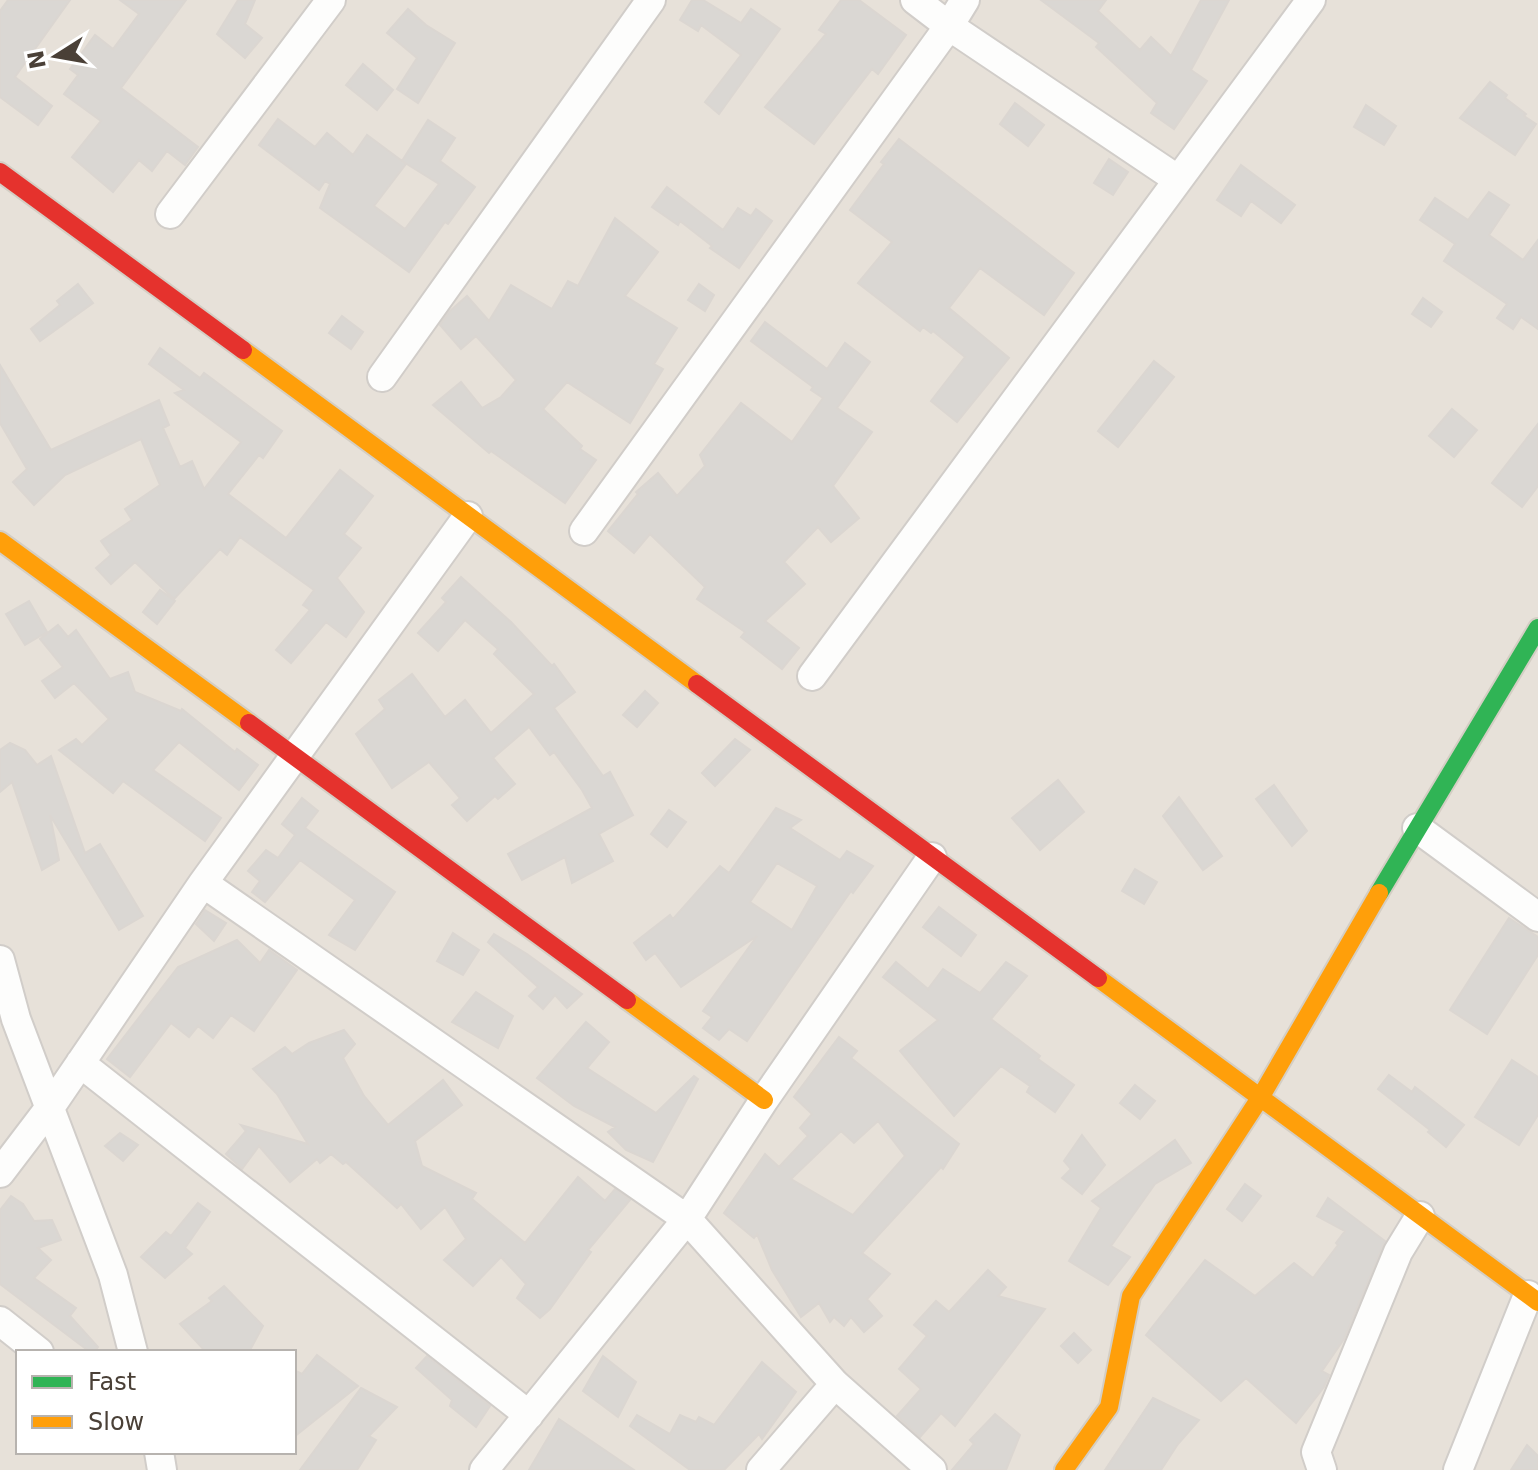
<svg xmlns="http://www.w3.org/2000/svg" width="1538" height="1470" viewBox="0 0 1538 1470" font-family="'DejaVu Sans',sans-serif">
<rect width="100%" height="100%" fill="#f2efec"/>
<path fill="#e7e1d9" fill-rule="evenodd" d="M0,0H1538V1470H0ZM18,1352H294V1452H18Z"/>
<path fill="#dad7d3" stroke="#dbd6d1" stroke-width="2" fill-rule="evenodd" d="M8,0H70L15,77L52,106L38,125L0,97V11Z
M120,0H186L121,88L198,147L185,165L167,151L152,171L139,160L113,192L72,157L101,121L64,94L78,75L70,69L95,35L113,49L139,14Z
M238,0H255L245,24L262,38L245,58L217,34Z
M692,0H703L741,23L751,9L780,29L719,114L705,102L741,55L701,25L698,31L680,20Z
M841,0H859L906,35L878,74L872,69L814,144L765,107L826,34L819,30Z
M1041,0H1106L1098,11L1140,50L1151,37L1171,56L1201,0H1229L1191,70L1207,81L1174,129L1151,113L1157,103L1096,47L1099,43Z
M408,9L426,25L455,43L418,103L397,89L417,58L387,33Z
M363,64L393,90L377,110L346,85Z
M1490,82L1507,95L1505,98L1526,114L1524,116L1536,124L1515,155L1460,118Z
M1015,103L1044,125L1028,146L1000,124Z
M1366,105L1396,126L1384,145L1354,127Z
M278,119L315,147L327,133L353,155L367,135L406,164L374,206L405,229L439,184L402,161L428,120L455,138L440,161L475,187L448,224L445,222L409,272L320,208L330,184L325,181L319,190L259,145Z
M899,139L1074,273L1044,315L980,268L949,308L1009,358L957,422L931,401L965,357L933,331L931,333L923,327L920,331L858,283L892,242L850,210L884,164L881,162Z
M1109,159L1128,172L1113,195L1094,183Z
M1241,165L1295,205L1281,223L1251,201L1241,216L1217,200Z
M667,187L723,230L738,208L751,216L756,209L772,221L739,268L710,248L712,246L680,221L678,225L652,207Z
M1489,192L1509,205L1489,235L1523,260L1538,240V329L1521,317L1513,329L1497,318L1507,304L1444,261L1455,244L1420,220L1435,198L1468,220Z
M615,218L658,252L625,296L677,328L654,364L663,369L630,423L567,382L543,409L582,446L580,449L596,460L565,503L491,451L489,453L433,405L461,382L482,408L501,397L516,380L476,336L461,349L440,325L449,312L467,296L489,321L511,285L552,309L568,281L578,286Z
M78,284L93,303L40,341L31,329L60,305L57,301Z
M699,284L714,295L705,311L688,300Z
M1423,298L1442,312L1431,327L1412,314Z
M342,316L363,332L351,349L329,333Z
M765,322L827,369L845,343L870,362L837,408L872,432L833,486L859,518L831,542L818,527L784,562L805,584L765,621L799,648L782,669L741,637L745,632L697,599L705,587L650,534L634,553L608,531L638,494L636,492L658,473L677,496L705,466L700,455L741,403L792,442L823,398L811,390L813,387L751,341Z
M160,348L200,378L204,373L282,431L263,458L259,455L228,494L286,538L340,470L373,496L344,534L361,548L337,578L364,612L346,637L326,622L291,663L276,650L310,610L303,605L314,590L240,537L227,555L220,549L174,599L135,562L111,584L96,568L111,555L101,541L132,520L125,509L160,485L141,439L65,475L34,505L13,482L27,469L0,423V365L51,450L159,400L169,425L163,428L180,467L192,461L204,489L241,442L175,393L184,390L149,364Z
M1154,361L1174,377L1118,447L1098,431Z
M1452,409L1477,430L1454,457L1429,436Z
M1538,424V486L1522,507L1492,483Z
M461,577L511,622L552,666L554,664L575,692L554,708L603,776L610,772L633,815L599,834L613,861L572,883L565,857L522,880L508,854L592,808L582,790L554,752L550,755L529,727L493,758L515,784L498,799L495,796L467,821L452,805L460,798L429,762L392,788L356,734L385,709L379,700L412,674L445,717L465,700L491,733L534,694L494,654L498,649L465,620L438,651L418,633L446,602L442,598Z
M160,590L175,601L157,624L143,612Z
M29,601L47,632L25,645L6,614Z
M58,625L68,637L76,630L110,679L128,672L135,692L181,711L182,709L235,752L237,749L258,765L239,790L179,742L153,770L221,818L205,841L123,781L113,793L59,750L76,739L82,745L109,719L74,683L55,698L42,681L63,667L40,639Z
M645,691L658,703L637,727L623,715Z
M735,739L750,750L715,786L702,773Z
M10,743L25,750L37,765L51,756L85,853L100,844L143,916L119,930L50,815L59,860L42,870L12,782L0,792V750Z
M1058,780L1084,812L1040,850L1012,818Z
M1274,785L1307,831L1292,846L1256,799Z
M1179,797L1222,856L1203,870L1163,816Z
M302,798L318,811L305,828L395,892L355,950L329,935L355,900L300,860L265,902L252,892L260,881L248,871L266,850L278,858L295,835L282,824Z
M776,808L801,820L790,828L840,860L847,851L873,866L853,893L851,891L747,1041L729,1029L719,1040L703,1028L712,1017L703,1011L757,936L681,987L655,953L646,960L634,943L670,915L673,919L720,866L729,873ZM777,863L817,886L792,930L750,902Z
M669,810L686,822L667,847L651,834Z
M1135,869L1157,882L1144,904L1122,891Z
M939,907L976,935L961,956L923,927Z
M205,910L226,923L214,941L196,924Z
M1509,918L1538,937V955L1487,1034L1450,1010Z
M453,933L479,950L463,975L437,961Z
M494,934L527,954L582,994L567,1008L555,995L543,1009L529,996L538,987L488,942Z
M237,940L260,963L269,950L297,970L254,1031L231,1015L213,1038L198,1026L189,1037L171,1023L130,1077L107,1059L178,967Z
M896,962L928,989L943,969L980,993L1006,962L1027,976L991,1019L1040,1056L1038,1059L1074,1085L1055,1112L1027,1092L1030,1086L1001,1066L954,1116L900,1051L938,1020L883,977Z
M476,992L513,1016L498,1048L452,1022Z
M586,1022L609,1042L587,1068L656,1113L694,1076L698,1079L653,1162L626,1150L608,1132L615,1127L574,1106L537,1078Z
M344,1030L355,1044L343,1058L364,1096L388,1125L443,1080L462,1105L415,1141L422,1166L476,1193L472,1199L525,1243L578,1177L605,1201L615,1189L630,1200L588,1250L591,1252L550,1309L540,1318L517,1298L526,1284L501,1257L473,1286L444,1260L466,1239L445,1207L421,1229L401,1204L397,1208L346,1162L343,1164L331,1154L320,1163L317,1159L290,1182L259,1146L242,1169L226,1154L246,1131L241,1125L308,1144L277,1094L253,1069L285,1047L292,1054L309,1043Z
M839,1037L857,1051L851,1058L959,1144L943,1169L941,1167L862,1253L890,1274L867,1299L882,1316L864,1332L851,1317L844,1326L834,1317L830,1322L819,1303L801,1317L772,1270L757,1234L754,1238L724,1213L765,1154L779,1167L808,1136L800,1128L812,1114L794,1097ZM878,1121L905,1156L853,1215L791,1179L841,1131L854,1143Z
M1512,1060L1538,1077V1115L1519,1145L1475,1117Z
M1389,1075L1412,1092L1415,1087L1464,1125L1446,1147L1428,1132L1430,1130L1378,1089Z
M1135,1085L1155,1101L1140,1119L1120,1103Z
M120,1133L138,1145L123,1161L105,1146Z
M1082,1135L1105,1165L1082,1194L1062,1178L1071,1169L1064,1161Z
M1175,1140L1191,1163L1155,1184L1111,1246L1130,1257L1108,1285L1069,1261L1101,1208L1092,1201Z
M1245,1184L1261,1196L1242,1221L1227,1209Z
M11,1196L23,1204L34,1221L52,1220L61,1240L38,1248L51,1260L34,1278L76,1308L70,1316L98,1347L94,1352H90L0,1284V1210Z
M1328,1198L1385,1241L1344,1339L1322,1371L1329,1375L1324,1387L1296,1423L1246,1378L1221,1401L1146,1335L1205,1260L1255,1296L1294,1263L1313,1278L1338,1245L1336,1243L1345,1231L1317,1216Z
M198,1203L210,1212L185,1248L192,1254L165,1278L141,1257L166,1232L171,1236Z
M988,1270L1006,1287L998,1296L1045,1309L955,1426L941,1413L920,1437L897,1416L921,1389L899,1369L927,1336L914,1325L936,1301L949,1312Z
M224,1286L263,1326L249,1352H206L180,1324L212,1301L209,1298Z
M1074,1333L1091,1350L1078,1363L1061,1346Z
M317,1355L358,1386L294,1437V1370L302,1374Z
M427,1356L490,1406L476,1427L450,1406L452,1400L416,1368Z
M603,1356L636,1382L618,1417L583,1391Z
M762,1362L796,1392L762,1439L759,1434L724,1470H690L630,1426L637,1415L670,1434L680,1415L696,1422L699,1417L714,1425Z
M361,1388L397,1407L369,1436L376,1440L357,1470H300Z
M1153,1398L1199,1420L1178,1444L1161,1470H1105Z
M995,1414L1020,1435L1006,1470H952L974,1444L970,1440Z
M559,1419L634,1470H529Z
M1527,1445L1538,1456V1470H1511Z"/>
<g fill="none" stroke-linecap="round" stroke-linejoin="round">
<g stroke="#d1cdc9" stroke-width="32">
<path id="street" d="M915,0L949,26L1177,179
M170,214L331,0
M382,377L651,0
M584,531L949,26L965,0
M812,676L1311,0
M1417,828L1538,917
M203,883L687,1219L835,1384L932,1470
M0,960L16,1019L113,1275L133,1352
M80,1063L529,1415
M0,1173L51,1106L203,883L468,516
M0,1321L39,1352
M159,1452L162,1470
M484,1470L687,1219L764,1100L932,857
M761,1470L835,1384
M1322,1470L1316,1452L1398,1252L1420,1216
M1458,1470L1528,1295"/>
</g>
<g stroke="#d4cec4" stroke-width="22">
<path id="fast" d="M1379,893L1538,628"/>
</g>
<g stroke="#d4cec4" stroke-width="22">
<path id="slow" d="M243,350L697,684
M0,541L249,723
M1098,978L1538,1302
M627,1000L764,1100
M1064,1470L1109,1407L1131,1296L1260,1098L1379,893"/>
</g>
<g stroke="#d4cec4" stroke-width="22">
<path id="jam" d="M0,172L243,350
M697,684L1098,978
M249,723L627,1000"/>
</g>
<use href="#street" stroke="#fdfdfc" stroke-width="28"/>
<use href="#fast" stroke="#30b455" stroke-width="18"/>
<use href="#slow" stroke="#ff9f0a" stroke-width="18"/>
<use href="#jam" stroke="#e5322d" stroke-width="18"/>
</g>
<rect x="16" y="1350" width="280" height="104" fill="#ffffff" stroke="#b7b3af" stroke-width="2"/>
<rect x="32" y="1376" width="40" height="12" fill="#30b455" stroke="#b7b3af" stroke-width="2"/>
<text x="88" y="1390" font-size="24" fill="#4a4037">Fast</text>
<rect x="32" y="1416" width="40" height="12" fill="#ff9f0a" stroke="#b7b3af" stroke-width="2"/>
<text x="88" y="1430" font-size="24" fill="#4a4037">Slow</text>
<g transform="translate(56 56) rotate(259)" stroke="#ffffff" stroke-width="6" paint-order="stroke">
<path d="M0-6L14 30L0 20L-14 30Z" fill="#4a4037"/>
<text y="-12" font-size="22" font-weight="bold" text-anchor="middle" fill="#4a4037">N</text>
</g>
</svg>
